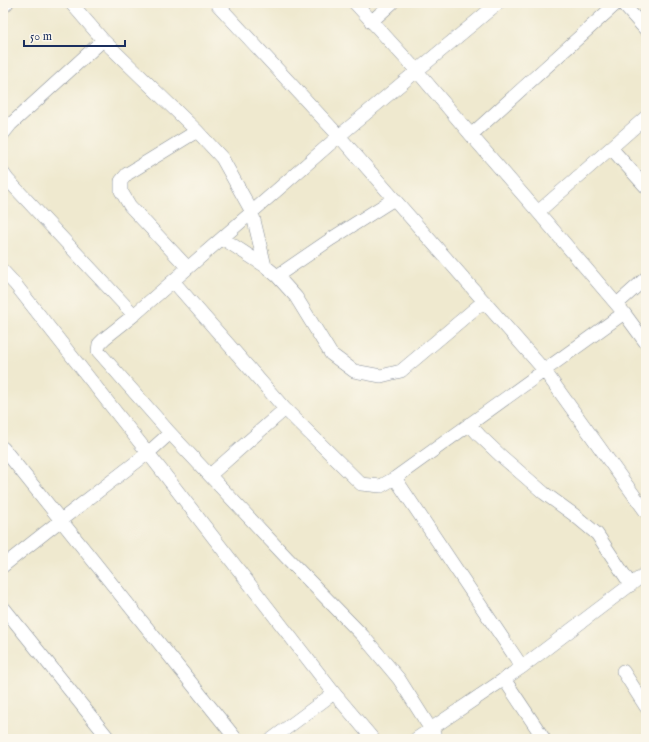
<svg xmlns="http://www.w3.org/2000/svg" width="649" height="742" viewBox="0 0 649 742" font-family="'IM FELL English',serif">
<rect width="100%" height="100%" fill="#fbf7ec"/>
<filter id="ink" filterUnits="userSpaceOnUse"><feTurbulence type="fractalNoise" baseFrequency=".025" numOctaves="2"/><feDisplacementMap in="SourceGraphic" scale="8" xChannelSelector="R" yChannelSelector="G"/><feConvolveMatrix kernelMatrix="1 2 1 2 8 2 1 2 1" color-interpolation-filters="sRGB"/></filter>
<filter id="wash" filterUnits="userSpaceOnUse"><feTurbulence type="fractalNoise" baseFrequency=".012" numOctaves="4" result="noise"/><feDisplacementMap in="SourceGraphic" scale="16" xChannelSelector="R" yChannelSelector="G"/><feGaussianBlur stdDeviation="0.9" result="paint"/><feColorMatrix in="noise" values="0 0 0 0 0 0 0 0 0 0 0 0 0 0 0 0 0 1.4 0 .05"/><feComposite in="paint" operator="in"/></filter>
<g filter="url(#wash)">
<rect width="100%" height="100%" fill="#efe9cf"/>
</g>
<g filter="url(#ink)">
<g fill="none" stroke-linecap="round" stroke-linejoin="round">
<g stroke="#858c96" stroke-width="14">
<path id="street" d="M71,3L103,40L197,131L222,158L252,212L265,266
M355,3L417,71L471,135L538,212L624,313L646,343
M622,3L646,30
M218,5L339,136L544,370L646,512
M3,7L7,3
M371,22L392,3
M3,134L11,124L103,40
M471,135L617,3
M611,148L646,187
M3,173L8,180L134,315
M538,212L646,117
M222,238L265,266L277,276L296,297L331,354L354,371L381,376L401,371L484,301
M188,268L130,206L121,191V181L127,174L197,131
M3,271L15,284L148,453L334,693L373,739
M277,276L331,239L394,199
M173,281L285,409L361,484L381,486L395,478L624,313
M617,304L646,278
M469,424L480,436L500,455L544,493L573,514L597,534L631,585
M3,448L236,739
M210,475L285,409
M395,478L522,667
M3,566L61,520L148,453L170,433
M3,607L109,739
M623,671L646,707
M504,679L544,739
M272,739L334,693
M416,739L522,667L646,573
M437,739L399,679L363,636L287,558L170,433L98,351L99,344L105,338L134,315L339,136L498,3"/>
</g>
<use href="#street" stroke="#fff" stroke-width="13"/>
</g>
</g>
<rect width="649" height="742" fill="none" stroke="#fbf7ec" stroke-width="16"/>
<path d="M24 40v6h101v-6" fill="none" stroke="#1b2f5e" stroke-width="2"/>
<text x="30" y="40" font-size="12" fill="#1b2f5e" stroke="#fbf7ec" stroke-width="3" paint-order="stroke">50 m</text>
</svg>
